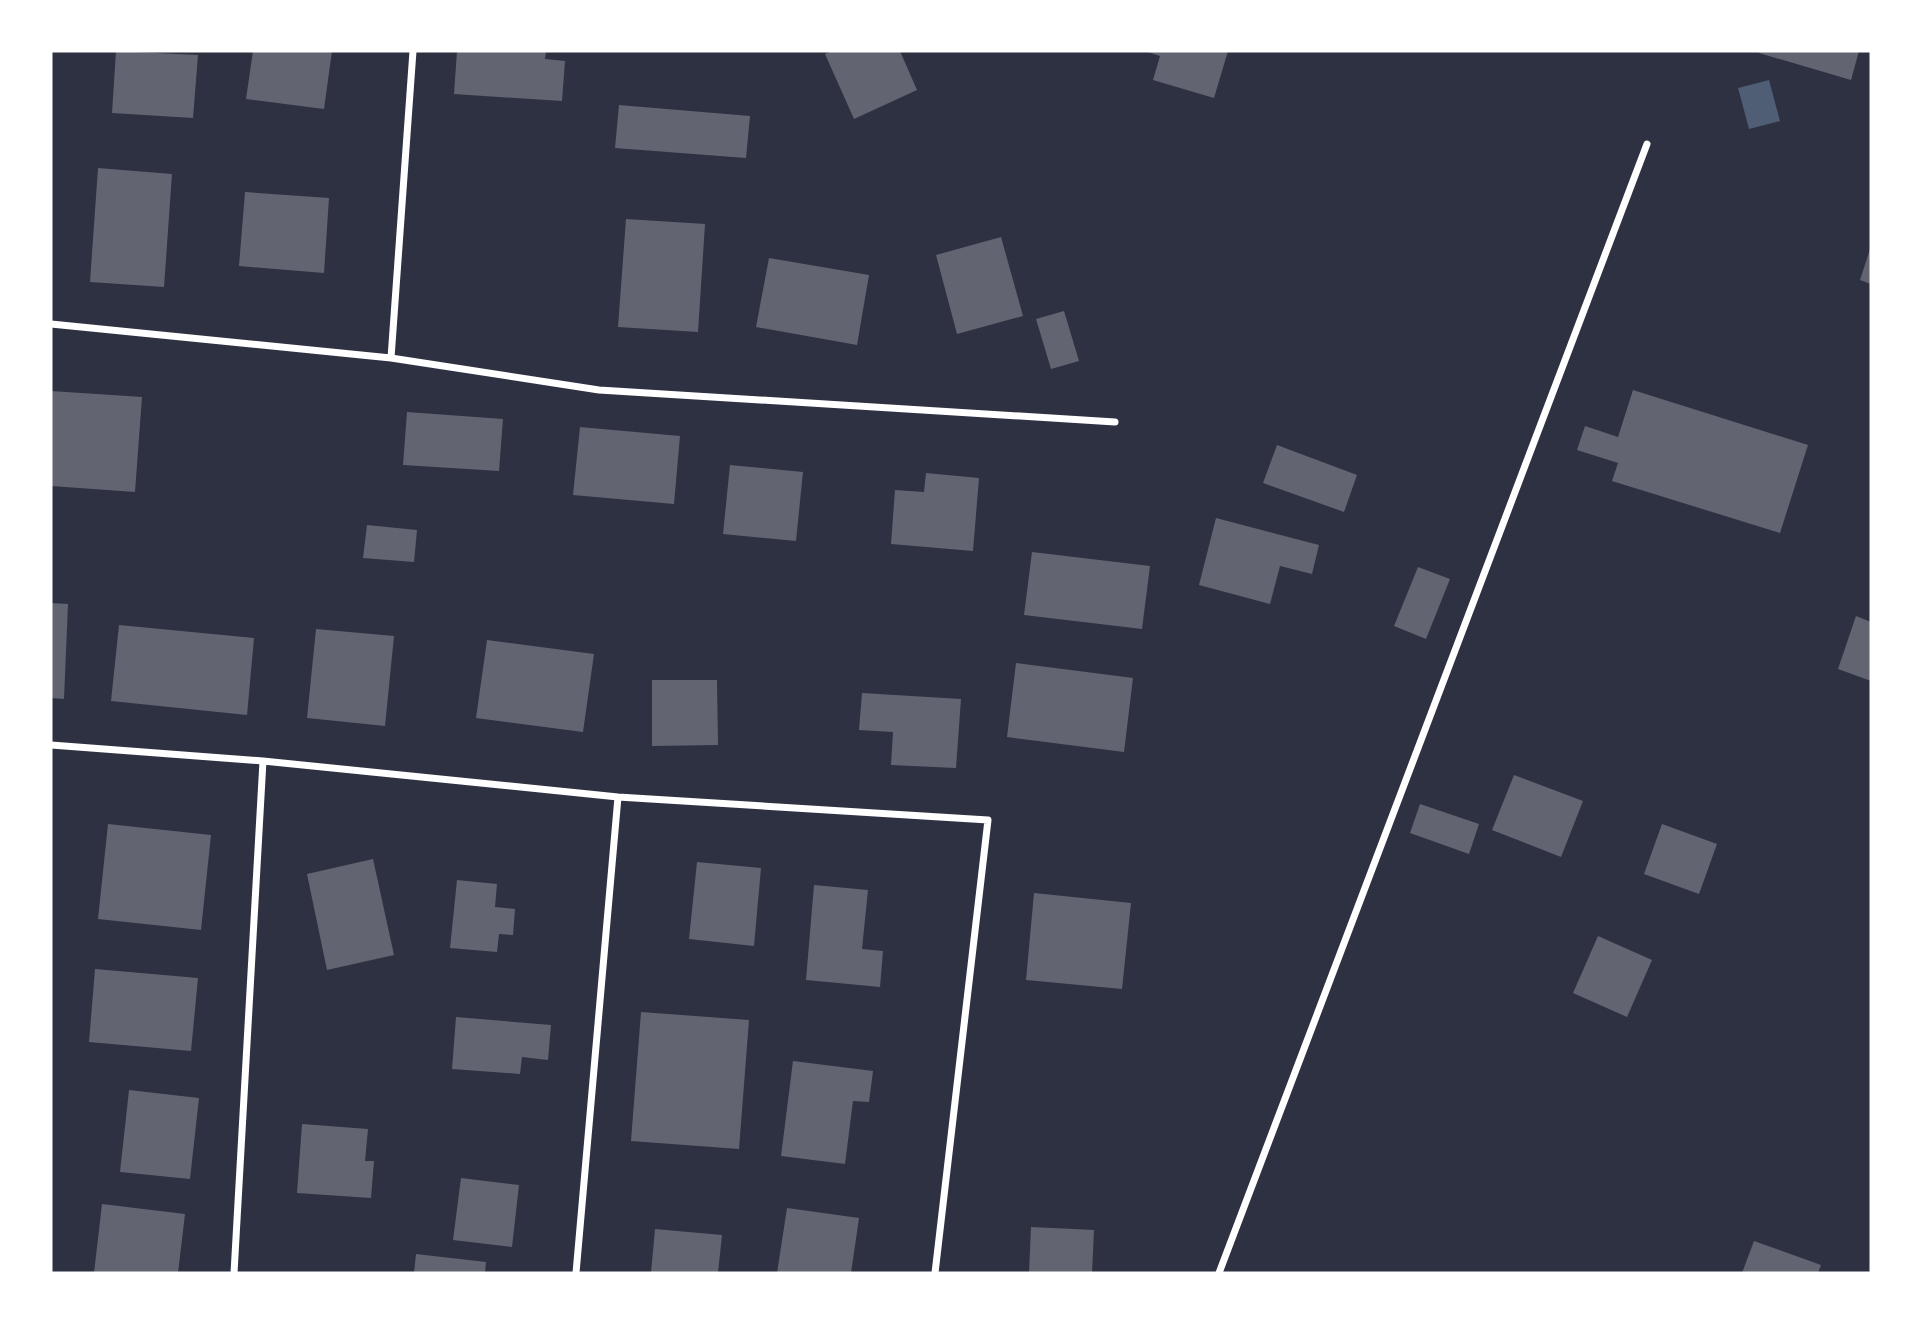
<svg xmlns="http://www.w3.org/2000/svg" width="1922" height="1324" viewBox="0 0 1922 1324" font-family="'Space Grotesk',sans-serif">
<rect width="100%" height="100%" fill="#2d3142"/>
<path fill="#4f5d75" d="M1769,80L1780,121L1749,129L1738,88Z"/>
<path fill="#626471" d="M116,51L198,55L193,118L112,113Z
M253,51H332L324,109L246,99Z
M457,51H546L545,59L565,61L562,101L454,94Z
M832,51H900L917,90L854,119L825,54Z
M1145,51H1228L1214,98L1153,80L1160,56Z
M1760,51H1859L1851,80L1759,53Z
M619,105L750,116L746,158L615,148Z
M98,168L172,174L164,287L90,282Z
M245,192L329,198L324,273L239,266Z
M626,219L705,224L698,332L618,327Z
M1001,237L1023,316L957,334L936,255Z
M1871,246V284L1860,280Z
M769,258L869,275L857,345L756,327Z
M1064,311L1079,361L1051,369L1036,319Z
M1633,390L1808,445L1780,533L1612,481L1618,463L1577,450L1585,426L1618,437Z
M51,391L142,397L135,492L51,486Z
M407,412L503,419L499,471L403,465Z
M580,427L680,436L674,504L573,495Z
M1277,445L1357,475L1344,512L1263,483Z
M730,465L803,472L796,541L723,534Z
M926,473L979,478L973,551L891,544L895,490L924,492Z
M1216,518L1319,545L1312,574L1280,566L1270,604L1199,585Z
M367,525L417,530L414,562L363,558Z
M1032,552L1150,566L1142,629L1024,615Z
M1418,567L1450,579L1426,639L1394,626Z
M51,603L68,604L64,699L51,698Z
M1856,616L1871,622V681L1838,669Z
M119,625L254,638L247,715L111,701Z
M316,629L394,636L385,726L307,718Z
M487,640L594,654L583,732L476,718Z
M1016,663L1133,678L1124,752L1007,737Z
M652,680H717L718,745L652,746Z
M862,693L961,699L956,768L891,765L893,732L859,730Z
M1514,775L1583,801L1561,857L1492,830Z
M1420,804L1479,824L1469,854L1410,833Z
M108,824L211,835L201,930L98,919Z
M1662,824L1717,844L1699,894L1644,874Z
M373,859L394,955L327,970L307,874Z
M697,862L761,868L754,946L689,939Z
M457,880L497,884L495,907L515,909L513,935L499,934L497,952L450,948Z
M814,885L868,890L862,949L883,951L880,987L806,980Z
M1034,893L1131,903L1122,989L1026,980Z
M1598,936L1652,960L1627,1017L1573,993Z
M95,969L198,978L191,1051L89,1042Z
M641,1012L749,1020L739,1149L631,1141Z
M456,1017L551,1025L548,1060L522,1057L520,1074L452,1069Z
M793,1061L873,1071L869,1102L853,1101L845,1164L781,1156Z
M129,1090L199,1098L190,1179L120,1172Z
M302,1124L368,1129L365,1161H374L371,1198L297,1193Z
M461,1178L519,1185L512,1247L453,1240Z
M102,1204L185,1214L178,1273H94Z
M787,1208L859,1218L851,1273H777Z
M1031,1227L1094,1230L1092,1273H1029Z
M655,1229L722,1235L718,1273H651Z
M1754,1241L1821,1265L1818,1273H1742Z
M416,1254L486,1262L485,1273H414Z"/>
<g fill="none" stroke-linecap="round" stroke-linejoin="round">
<path stroke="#fff" stroke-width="7" d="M51,324L391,358L599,390L1115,422
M391,358L413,51
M51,745L263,761L618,797L988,820L935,1273
M234,1273L263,761
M576,1273L618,797
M1219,1273L1647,144"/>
</g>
<rect width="1922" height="1324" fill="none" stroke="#ffffff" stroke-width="105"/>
</svg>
